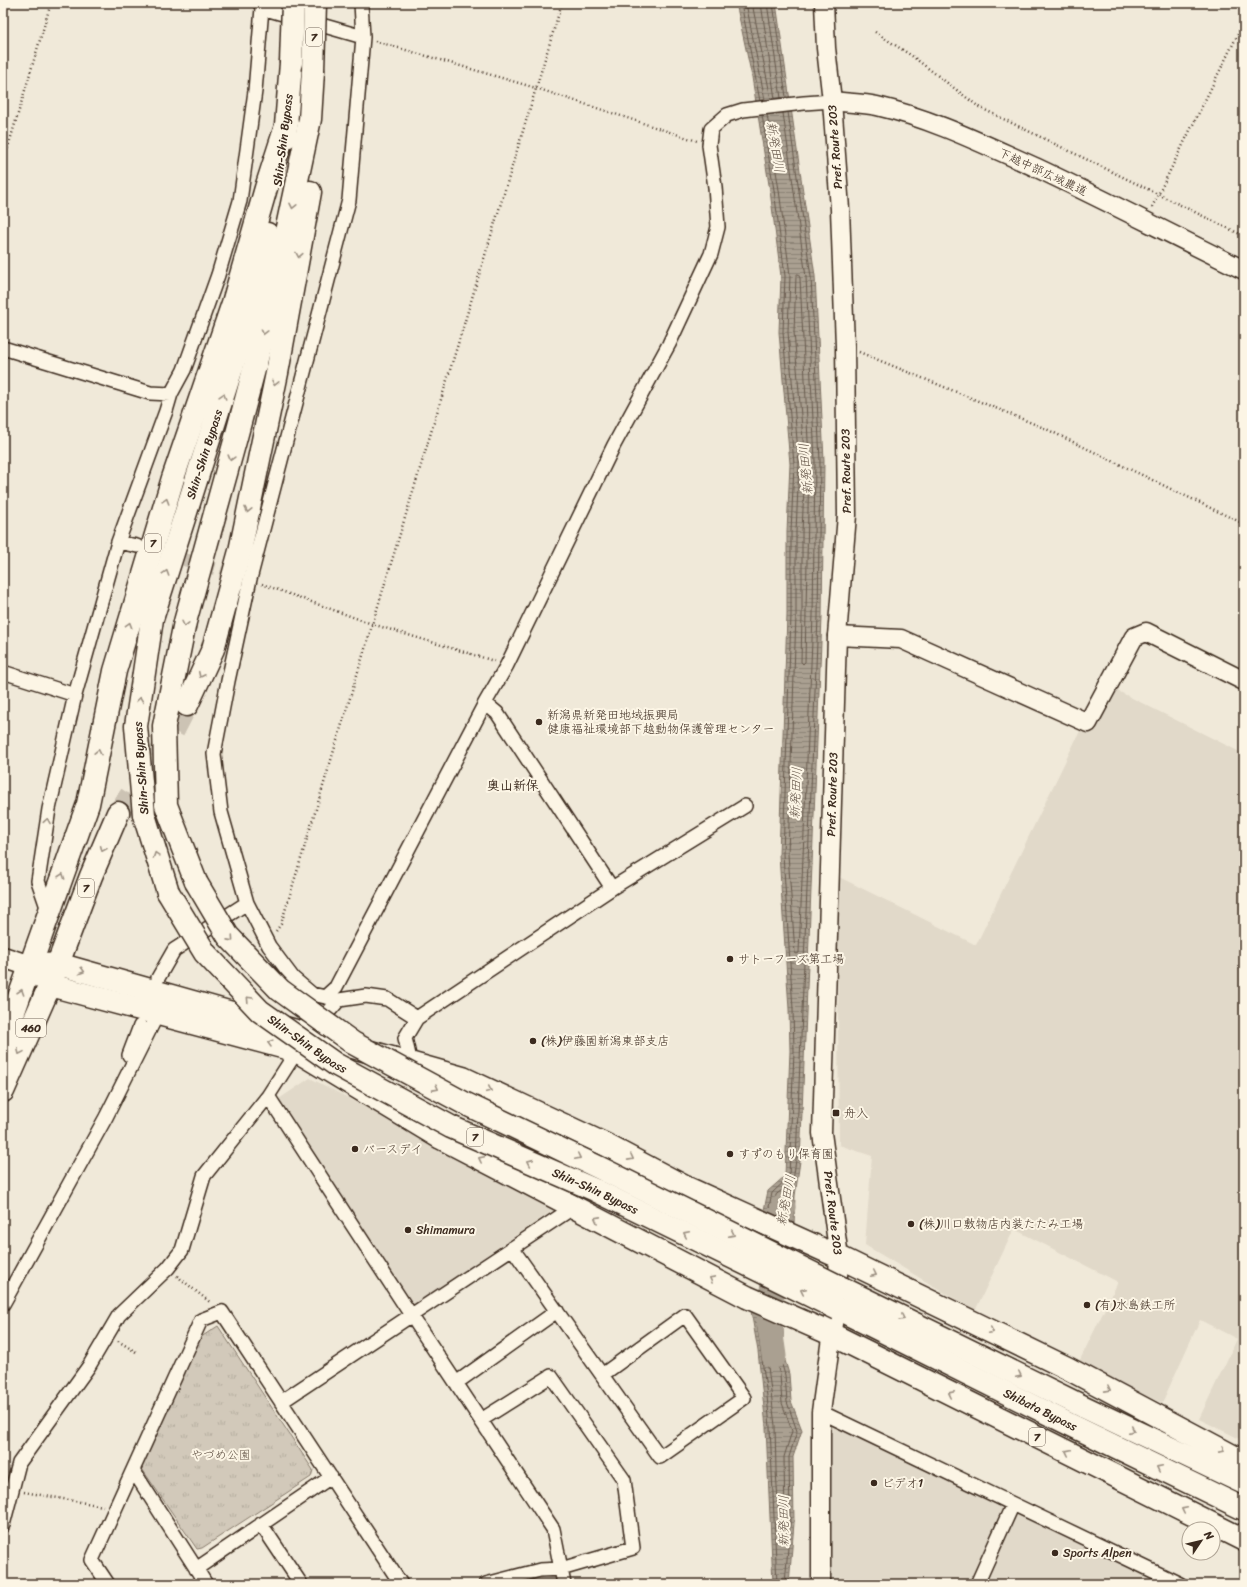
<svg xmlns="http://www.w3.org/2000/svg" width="1247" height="1587" viewBox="0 0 1247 1587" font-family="Sriracha,'Klee One',sans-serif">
<defs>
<pattern id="park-tufts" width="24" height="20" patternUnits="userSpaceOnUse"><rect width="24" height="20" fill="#d2c9ba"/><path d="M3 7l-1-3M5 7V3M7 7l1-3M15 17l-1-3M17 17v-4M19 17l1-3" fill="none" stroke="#b5ad9f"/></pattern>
<pattern id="water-rules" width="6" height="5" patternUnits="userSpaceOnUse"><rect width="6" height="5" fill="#aaa091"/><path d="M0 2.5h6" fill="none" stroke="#8c8376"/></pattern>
</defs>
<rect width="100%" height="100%" fill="#f0e9d9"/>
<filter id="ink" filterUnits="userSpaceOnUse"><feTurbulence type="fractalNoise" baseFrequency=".025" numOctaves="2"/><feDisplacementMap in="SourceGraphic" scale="8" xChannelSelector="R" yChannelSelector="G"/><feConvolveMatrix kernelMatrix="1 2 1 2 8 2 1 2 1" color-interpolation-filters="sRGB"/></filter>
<g filter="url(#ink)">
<path fill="#e1d9c9" d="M1116,690L1244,754V1441L1199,1419L1237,1339L1200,1320L1162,1403L1078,1364L1118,1282L1014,1229L975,1311L865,1245L872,1156L839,1145L837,876L976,945L1080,731Z
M310,1078L558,1207L413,1305L273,1103Z
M830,1421L1168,1584H829Z"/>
<path fill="url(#park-tufts)" stroke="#867a6c" d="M218,1326L313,1470L311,1477L202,1548L197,1549L140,1466L198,1339Z"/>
<path fill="url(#water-rules)" stroke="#7e7163" d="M736,3H776L815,276L824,461L822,617L800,1161L795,1196L794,1225L764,1210L768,1191L785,1176L790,1051L789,1009L779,855L787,615V532L790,464L779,332L781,276L770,191L752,77Z
M751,1311L783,1328L784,1357L789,1374L791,1401L802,1430L793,1457L794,1523L789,1584H773L766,1427L758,1351Z"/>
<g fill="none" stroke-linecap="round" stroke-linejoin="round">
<path stroke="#67594c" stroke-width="1" d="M741,3L760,101
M746,3L765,100
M752,3L771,99
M761,3L775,99
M767,3L781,98
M773,3L786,97
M762,115L774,190L785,276L783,332L794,464L791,532V615L783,854L793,1009L794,1051L789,1177L772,1193L769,1207L788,1218L790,1216L791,1195L796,1160L818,617L820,461L811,277L788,112
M767,115L779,190L790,275L788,332L799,464L796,532V615L788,854L795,953L797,954L799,953L813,616L815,461L806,277L783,113
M798,274L800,278L809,461L805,662L803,664L801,662L802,615V532L805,464L794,332L796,276Z
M784,1189L787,1191L786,1209L784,1210L775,1204L776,1195Z
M764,1330L775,1335V1358L780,1375L782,1403L792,1431L784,1457L785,1523L784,1531L782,1533L780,1531L776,1471L775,1426Z
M777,1584L770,1427L767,1396L757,1323L759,1321L779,1331L780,1358L785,1375L787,1402L797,1431L789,1457L790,1523L785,1584"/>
<path stroke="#aaa091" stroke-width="25" d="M774,1356L769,1321L778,1232L783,1207"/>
<path stroke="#ccc3b4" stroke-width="13" stroke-dasharray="13 6" stroke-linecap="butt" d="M166,554L239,576"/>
<path stroke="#ccc3b4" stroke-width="22" stroke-dasharray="22 11" stroke-linecap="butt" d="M118,813L171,736L187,705"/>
<g stroke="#3b2a1e" stroke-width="16">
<path id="street" d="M262,8L363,37
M3,348L150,393L171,394
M118,542L137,546
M3,672L75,695
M485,703L497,713L612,888
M49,913L38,881L49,809L75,695L118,542L166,411L171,394L184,370L218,275L240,201L255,91L262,8L260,3
M158,978L174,950L247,903
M325,997L336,987L485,703L507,665L614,445L669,344L711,254L718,227L715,187L709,145L711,129L727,115L743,110L804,103L832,101
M339,1000L312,994L293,978L269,946L247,903L221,812L214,754L228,681L250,579L349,200L363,37L361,3
M317,1025L339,1000L366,996L387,999L417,1018
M129,1055L140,1026
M411,1064L405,1038L417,1018L612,888L745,806
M268,1096L411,1315L553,1529L564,1584
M512,1248L660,1457L744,1398L685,1315L602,1375
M3,1304L106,1117L158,1013
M456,1383L557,1311
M281,1402L574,1207
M821,1412L1180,1584
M481,1420L551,1376L624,1480L633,1548L561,1569L540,1570L486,1584
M133,1470L206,1584
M261,1524L301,1584
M3,1525L19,1463L89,1366L119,1315L168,1268L182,1250L204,1176L268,1096L300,1046
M196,1569L331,1477
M108,1584L92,1560L201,1320L222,1312L401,1584
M977,1584L1013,1504"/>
</g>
<g stroke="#3b2a1e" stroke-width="21">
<g id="secondary">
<path d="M832,101C847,103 863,103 877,106C933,119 983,144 1035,167C1105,200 1174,236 1244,270"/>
<path d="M837,636L901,639L1088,723L1134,637L1146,632L1244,681"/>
<path id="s1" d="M821,1584V1412L837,1294L839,1257L822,1133L837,636L847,515L845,346L840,209L832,101L826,48L824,3"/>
</g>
</g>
<g stroke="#3b2a1e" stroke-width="23">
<path id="primary" d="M3,957L30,966"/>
</g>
<g stroke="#3b2a1e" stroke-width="25">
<g id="highway">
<path d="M285,138L291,63"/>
<path d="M187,705L213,649L240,551L277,373L310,192"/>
<path d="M196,882L166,805L164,726L185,622L235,441L268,317L310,119L313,71"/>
<path id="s2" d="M168,892L144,815L136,726L152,619L243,333L267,234"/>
<path d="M30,966L50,985L297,1051L441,1138L747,1297L831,1334L1244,1540"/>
<path d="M30,966L58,964L463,1078L604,1144L685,1187L839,1257L1069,1369L1244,1462"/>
<path d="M3,1042L88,804L115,671L173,478L233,303L266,188L287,123"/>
<path d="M3,1091L50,985L91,876L118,813"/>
<path d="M842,1288L1084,1407L1244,1483"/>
<path id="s3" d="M838,1309L1071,1425L1244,1509"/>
</g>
</g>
<path stroke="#3b2a1e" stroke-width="2.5" stroke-dasharray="1 3" stroke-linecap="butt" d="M875,32L912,56L979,107L1244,236
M375,41L536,88L697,141
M3,164L51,3
M1152,207L1244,22
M859,352L1044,428L1244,524
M262,584L372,624L494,661
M276,931L281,924L562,3
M177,1276L211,1303
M118,1341L136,1352
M24,1492L103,1506"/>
<use href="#street" stroke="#fcf5e5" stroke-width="13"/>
<use href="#secondary" stroke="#fcf5e5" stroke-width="18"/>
<use href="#primary" stroke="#fcf5e5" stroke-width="20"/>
<use href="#highway" stroke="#fcf5e5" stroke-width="22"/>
<g stroke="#3b2a1e" stroke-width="25" stroke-linecap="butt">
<g id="highway-bridge">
<path d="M291,63L293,3"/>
<path d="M313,71L315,3"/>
<path d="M196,882L228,936L280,990L353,1043L464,1103L602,1169L842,1288"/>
<path id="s4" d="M168,892L205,953L260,1011L335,1064L451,1127L595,1190L838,1309"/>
</g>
</g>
<use href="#highway-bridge" stroke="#fcf5e5" stroke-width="22"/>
</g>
<defs><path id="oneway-chevron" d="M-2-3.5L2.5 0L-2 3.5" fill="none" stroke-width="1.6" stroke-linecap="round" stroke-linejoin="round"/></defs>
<g stroke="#9c9082">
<use href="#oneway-chevron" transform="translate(293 206) rotate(102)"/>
<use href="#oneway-chevron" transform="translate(299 255) rotate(100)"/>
<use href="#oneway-chevron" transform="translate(264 332) rotate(105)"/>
<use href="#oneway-chevron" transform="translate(275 383) rotate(102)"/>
<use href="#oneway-chevron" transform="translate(223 396) rotate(-72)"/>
<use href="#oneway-chevron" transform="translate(231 458) rotate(106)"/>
<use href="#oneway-chevron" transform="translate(166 501) rotate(-73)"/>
<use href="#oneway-chevron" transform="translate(248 510) rotate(102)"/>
<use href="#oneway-chevron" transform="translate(166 573) rotate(-72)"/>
<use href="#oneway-chevron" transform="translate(185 624) rotate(103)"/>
<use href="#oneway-chevron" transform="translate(129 625) rotate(-73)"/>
<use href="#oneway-chevron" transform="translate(201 675) rotate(116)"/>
<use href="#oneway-chevron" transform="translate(140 700) rotate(-82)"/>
<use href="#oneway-chevron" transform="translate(98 752) rotate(-78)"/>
<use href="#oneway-chevron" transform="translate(47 821) rotate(-81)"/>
<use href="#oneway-chevron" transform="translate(103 849) rotate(114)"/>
<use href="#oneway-chevron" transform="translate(156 855) rotate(-108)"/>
<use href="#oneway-chevron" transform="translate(62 876) rotate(-71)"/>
<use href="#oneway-chevron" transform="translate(231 939) rotate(48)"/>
<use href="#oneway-chevron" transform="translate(82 971) rotate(16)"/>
<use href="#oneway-chevron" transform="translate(21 992) rotate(-71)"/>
<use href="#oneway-chevron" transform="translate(249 999) rotate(-133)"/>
<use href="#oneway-chevron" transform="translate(270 1043) rotate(-165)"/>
<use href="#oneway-chevron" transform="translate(20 1052) rotate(114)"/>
<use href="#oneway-chevron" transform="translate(436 1088) rotate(28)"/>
<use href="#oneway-chevron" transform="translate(489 1090) rotate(25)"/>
<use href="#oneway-chevron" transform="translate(578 1157) rotate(26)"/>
<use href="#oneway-chevron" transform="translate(631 1158) rotate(28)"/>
<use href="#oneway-chevron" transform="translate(481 1159) rotate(-153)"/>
<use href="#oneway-chevron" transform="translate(530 1162) rotate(-156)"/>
<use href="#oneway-chevron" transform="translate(597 1219) rotate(-152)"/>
<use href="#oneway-chevron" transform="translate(686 1234) rotate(-154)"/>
<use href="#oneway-chevron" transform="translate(732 1234) rotate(26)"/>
<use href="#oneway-chevron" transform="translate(874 1274) rotate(26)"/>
<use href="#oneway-chevron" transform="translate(712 1279) rotate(-152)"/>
<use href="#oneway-chevron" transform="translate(803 1291) rotate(-154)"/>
<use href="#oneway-chevron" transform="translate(902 1318) rotate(26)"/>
<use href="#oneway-chevron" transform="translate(991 1331) rotate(26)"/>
<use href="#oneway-chevron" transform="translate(1019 1375) rotate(26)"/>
<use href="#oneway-chevron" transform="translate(1108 1389) rotate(28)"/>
<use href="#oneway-chevron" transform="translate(951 1394) rotate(-154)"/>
<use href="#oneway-chevron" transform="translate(1132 1430) rotate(25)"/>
<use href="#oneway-chevron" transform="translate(1222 1450) rotate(28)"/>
<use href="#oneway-chevron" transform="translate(1068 1452) rotate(-154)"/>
<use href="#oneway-chevron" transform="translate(1159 1468) rotate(-154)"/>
<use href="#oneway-chevron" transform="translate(1184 1510) rotate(-154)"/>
</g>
</g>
<g fill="#3b2a1e" stroke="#fcf5e5" stroke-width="1.5">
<circle cx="539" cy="722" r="4"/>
<circle cx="730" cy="959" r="4"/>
<circle cx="533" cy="1041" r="4"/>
<rect x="832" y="1109" width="8" height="8" rx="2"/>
<circle cx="355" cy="1149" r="4"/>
<circle cx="730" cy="1154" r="4"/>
<circle cx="911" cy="1224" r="4"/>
<circle cx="408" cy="1230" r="4"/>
<circle cx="1087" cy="1305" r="4"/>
<circle cx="874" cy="1483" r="4"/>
<circle cx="1055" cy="1553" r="4"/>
</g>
<g text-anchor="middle" stroke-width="4" stroke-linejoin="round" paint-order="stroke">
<g fill="#fcf5e5" stroke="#75675a" stroke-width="1">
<rect x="306" y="28" width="16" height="18" rx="3"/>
<rect x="145" y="534" width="16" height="18" rx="3"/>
<rect x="78" y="879" width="16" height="18" rx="3"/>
<rect x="16" y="1019" width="30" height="18" rx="3"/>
<rect x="467" y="1128" width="16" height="18" rx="3"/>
<rect x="1029" y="1428" width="16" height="18" rx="3"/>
</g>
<g font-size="11" font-weight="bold" fill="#3b2a1e">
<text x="314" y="41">7</text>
<text x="153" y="547">7</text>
<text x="86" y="892">7</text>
<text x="31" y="1032">460</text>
<text x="475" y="1141">7</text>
<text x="1037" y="1441">7</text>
</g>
<g font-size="12" fill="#3b2a1e" stroke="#fcf5e5">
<text transform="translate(283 140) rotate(-83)" y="4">Shin-Shin Bypass</text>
<text transform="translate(835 147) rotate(-94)" y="4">Pref. Route 203</text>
<text transform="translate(1043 172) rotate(25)" y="4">下越中部広域農道</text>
<text dy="4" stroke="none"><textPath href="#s2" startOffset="451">Shin-Shin Bypass</textPath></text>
<text transform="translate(846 471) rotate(-91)" y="4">Pref. Route 203</text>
<text transform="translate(141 768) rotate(-94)" y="4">Shin-Shin Bypass</text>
<text dy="4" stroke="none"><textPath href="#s1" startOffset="792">Pref. Route 203</textPath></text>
<text dy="4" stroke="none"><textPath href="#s4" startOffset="209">Shin-Shin Bypass</textPath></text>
<text dy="4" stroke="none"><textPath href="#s4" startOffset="533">Shin-Shin Bypass</textPath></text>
<text transform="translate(833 1213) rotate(83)" y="4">Pref. Route 203</text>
<text dy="4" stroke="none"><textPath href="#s3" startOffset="226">Shibata Bypass</textPath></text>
</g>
<g font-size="12" fill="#3b2a1e" stroke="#fcf5e5" text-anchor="start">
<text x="547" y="719">新潟県新発田地域振興局<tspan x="547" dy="14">健康福祉環境部下越動物保護管理センター</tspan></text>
<text x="738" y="963">サトーフーズ第工場</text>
<text x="541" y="1045">(株)伊藤園新潟東部支店</text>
<text x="844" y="1117">舟入</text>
<text x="363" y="1153">バースデイ</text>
<text x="738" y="1158">すずのもり保育園</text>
<text x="919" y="1228">(株)川口敷物店内装たたみ工場</text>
<text x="416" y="1234">Shimamura</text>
<text x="1095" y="1309">(有)水島鉄工所</text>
<text x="882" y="1487">ビデオ1</text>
<text x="1063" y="1557">Sports Alpen</text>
</g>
<g font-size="12" fill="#615245" stroke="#fcf5e5">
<text x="221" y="1459">やづめ公園</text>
</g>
<g font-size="13" font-style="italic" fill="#625346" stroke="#fcf5e5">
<text transform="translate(776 147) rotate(80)" y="5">新発田川</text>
<text transform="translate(805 469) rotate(-95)" y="5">新発田川</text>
<text transform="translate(795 793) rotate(-87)" y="5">新発田川</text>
<text transform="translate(785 1200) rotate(-79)" y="5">新発田川</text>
<text transform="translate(783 1521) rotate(-90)" y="5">新発田川</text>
</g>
<g font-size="13" font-weight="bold" fill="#3b2a1e" stroke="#fcf5e5">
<text x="513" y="790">奥山新保</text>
</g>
</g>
<rect width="1247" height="1587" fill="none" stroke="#fcf5e5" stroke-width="16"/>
<rect x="8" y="8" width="1231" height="1571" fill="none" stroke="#3b2a1e" stroke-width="1.5" filter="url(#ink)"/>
<g transform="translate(1201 1541) rotate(55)"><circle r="19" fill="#fcf5e5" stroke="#afa495"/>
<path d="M0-3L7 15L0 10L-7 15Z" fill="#3b2a1e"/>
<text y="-6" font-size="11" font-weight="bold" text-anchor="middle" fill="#3b2a1e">N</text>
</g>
</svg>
